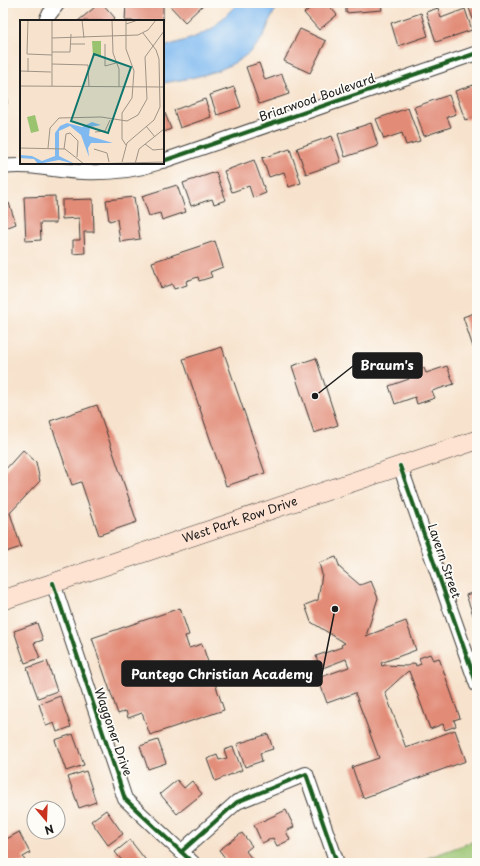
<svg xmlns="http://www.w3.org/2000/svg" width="480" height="866" viewBox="0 0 480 866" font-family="'Playpen Sans',sans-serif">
<rect width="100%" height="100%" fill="#fdfcf7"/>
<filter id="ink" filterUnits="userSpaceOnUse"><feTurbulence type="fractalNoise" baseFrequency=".025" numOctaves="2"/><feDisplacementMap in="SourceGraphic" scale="8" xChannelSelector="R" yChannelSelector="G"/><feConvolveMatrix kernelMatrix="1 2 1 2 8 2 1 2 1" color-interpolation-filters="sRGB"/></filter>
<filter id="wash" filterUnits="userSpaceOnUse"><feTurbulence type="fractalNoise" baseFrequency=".012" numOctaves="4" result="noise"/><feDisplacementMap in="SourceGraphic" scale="16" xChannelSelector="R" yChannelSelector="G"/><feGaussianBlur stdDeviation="0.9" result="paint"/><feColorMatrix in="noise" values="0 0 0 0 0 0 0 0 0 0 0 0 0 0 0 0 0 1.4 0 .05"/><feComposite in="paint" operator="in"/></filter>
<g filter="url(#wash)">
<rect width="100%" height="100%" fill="#f7e3cd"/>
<path fill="#99c36f" stroke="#5a7046" d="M477,840V863H414Z"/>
<path fill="#7fb9f0" stroke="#4e6a86" d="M236,3H281C278,7 274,11 272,16C268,25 266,33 260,41C237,71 198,77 163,83V47L193,38L213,28L234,7Z"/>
<g id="blocks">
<path fill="#e28c78" d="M100,3H102L115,18L112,21H78Z
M126,3H163V21H125Z
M174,3H205L185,22L170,6Z
M317,3H327L337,15L319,30L304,13Z
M346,3H381L382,10L346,13Z
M477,5V30L469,8Z
M438,8L441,18L465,9L472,30L436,42L426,12Z
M421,13L428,36L398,46L391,23Z
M300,29L326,41L310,73L284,61Z
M259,63L265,80L282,74L289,94L259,104L246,67Z
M3,73H5L7,104L3,105Z
M477,84V116L465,120L455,91Z
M234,87L241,107L217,115L210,95Z
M449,95L456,114L447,117L451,127L424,136L414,107Z
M205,99L211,117L180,128L174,110Z
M408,108L420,141L406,145L402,133L384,139L376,119Z
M3,111H4L6,142H3Z
M165,113L171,129L163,132V114Z
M371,123L378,146L345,157L338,134Z
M332,136L341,162L306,174L297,148Z
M290,149L301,183L289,187L284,172L269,177L262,158Z
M254,160L266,193L253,198L249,186L232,192L224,171Z
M216,172L226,200L214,204L212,199L191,206L183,183Z
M177,185L186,212L162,220L160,213L149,216L142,196Z
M55,196L56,223H40L41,240L26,241L24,197Z
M134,197L140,239L120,242L117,219L109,221L106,200Z
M93,199L94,232H84L85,253L73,254V240H80L79,218L62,219V200Z
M9,203L16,224L3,229V205Z
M215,241L223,267L210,272L212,277L199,281L198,277L186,281L187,285L174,289L172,284L161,288L152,262Z
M477,312V359L463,317Z
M222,347L265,473L226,486L183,359Z
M316,358L338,425L314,433L292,366Z
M447,366L454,384L432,391L435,398L417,404L415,397L395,404L389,386L409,379L407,374L424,368L426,373Z
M97,405L137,522L99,535L81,482L72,485L50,421Z
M23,450L36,462L40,481L10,513L21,547L3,553V472Z
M336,557L340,568L360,585L371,581L378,598L366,636L406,621L416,650L381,663L382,666L385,665L407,666L415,663L416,666L421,664L419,658L430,654L433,660L439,658L460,718L454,720L456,726L445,730L443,724L430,729L409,671L407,672L385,692L406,748L455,730L466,761L363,798L352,767L379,758L355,693L327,703L318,678L349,667L346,659L320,669L316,656L342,647L341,645L345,643L311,622L305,605L318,600L322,574L319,563Z
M477,591V626L466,595Z
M180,608L189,635L185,636L189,648L202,644L224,710L150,735L142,713L128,718L126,711L118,714L92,638Z
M37,623L43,640L34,643L40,658L25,663L14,631Z
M47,661L57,691L38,698L27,668Z
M60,696L71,727L57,732L54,723L46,726L39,704Z
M73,734L84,765L66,771L55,740Z
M268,734L273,749L260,753L262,761L245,767L237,744Z
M158,740L166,763L148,769L140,746Z
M233,747L242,770L215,781L207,759L217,755L219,760L227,758L224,750Z
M86,771L96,802L79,808L68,777Z
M177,780L184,788L192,781L202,794L177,814L160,794Z
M106,810L123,834L108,845L91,821Z
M286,810L294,827L286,831L290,840L277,846L273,838L262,843L254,825Z
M19,832L30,853L23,857L26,863H7L3,855V841Z
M242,833L252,846L246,851L252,859L247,863H229L219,850Z
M130,840L148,863H124L115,852Z"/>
</g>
</g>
<g filter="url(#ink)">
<use href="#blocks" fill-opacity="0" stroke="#3d3a37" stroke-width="1"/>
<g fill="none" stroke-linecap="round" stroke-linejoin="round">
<g stroke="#3d3a37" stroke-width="16">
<path id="street" d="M46,21L48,16L58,3
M163,161L477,53
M3,167C30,163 56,171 83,172C108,173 133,171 157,163
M400,466L477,685
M53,583L125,799L193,863
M181,852L237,802L306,774L337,863"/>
</g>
<g stroke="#3d3a37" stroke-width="20">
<g id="secondary">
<path id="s1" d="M3,600L477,440"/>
</g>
</g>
<use href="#street" stroke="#fff" stroke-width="14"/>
<use href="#secondary" stroke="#fee3d2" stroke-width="19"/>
<g stroke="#fdfcf7" stroke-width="6">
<path id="cycleway" d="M163,161L477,53
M400,466L477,685
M53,583L125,799L193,863
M181,852L237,802L306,774L337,863"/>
</g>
<use href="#cycleway" stroke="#1b5e20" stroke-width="4"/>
</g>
</g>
<g text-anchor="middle" stroke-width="3.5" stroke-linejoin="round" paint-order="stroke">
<g font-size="12" fill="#1c1c1c" stroke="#fdfcf7">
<text transform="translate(317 98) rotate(-19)" y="4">Briarwood Boulevard</text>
<text dy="4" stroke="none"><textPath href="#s1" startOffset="250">West Park Row Drive</textPath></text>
<text transform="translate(444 561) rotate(71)" y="4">Lavern Street</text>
<text transform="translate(113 732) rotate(71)" y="4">Waggoner Drive</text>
</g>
</g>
<g transform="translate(20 20)">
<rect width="144" height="144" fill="#f7e3cd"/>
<path d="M72,21H81V36H73ZM15,95L19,111L11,113L7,97Z" fill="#99c36f"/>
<path d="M72,102L81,105L70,107L69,116L93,123H71L68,128L69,137L61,115L50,106L39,111V136L55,144L39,140L18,144L14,139L0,138V135L12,136L22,141L35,136V113L40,106L47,103L62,107Z" fill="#7fb9f0"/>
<path fill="none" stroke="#9f9386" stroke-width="1" d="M8,0L7,34L32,35M32,0V66M62,0L64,18M92,0L93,33L99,49V67M106,4L118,0M32,18L118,15L128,10L136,0M51,24H65M85,24V46L96,43M32,32H50L51,14M8,38V52M32,44L68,45L69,67M0,51L31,52M0,66L144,67M126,106L135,117M75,112L85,111L90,100M125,124L133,130L144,129M106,125L102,119V93L112,78L114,51L106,29V0M0,128L45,129L64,144M28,128L30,108L39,98L81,97L107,101L118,95L127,79L125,37L144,11M44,129L46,114L50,113L58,121L57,137M74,129L87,133L89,142M102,142L107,123L134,100L140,87L139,39L136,30L123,13M66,144L144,142M115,144L119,129L144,109"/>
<path fill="#0f766e" fill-opacity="0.15" stroke="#0f766e" stroke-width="2" d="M74,34L111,47L88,113L51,101Z"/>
<rect width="144" height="144" fill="none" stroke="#1c1c1c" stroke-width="2"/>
</g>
<path fill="none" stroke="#1c1c1c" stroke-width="1.5" d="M315 396L353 366M335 609L322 674"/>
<g fill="#1c1c1c" stroke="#fdfcf7" stroke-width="1.5">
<circle cx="315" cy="396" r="4"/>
<circle cx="335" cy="609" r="4"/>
</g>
<g fill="#1c1c1c" stroke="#1c1c1c" stroke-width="1.5">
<rect x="353" y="353" width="69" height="25" rx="4"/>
<rect x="122" y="661" width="200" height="25" rx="4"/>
</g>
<g font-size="13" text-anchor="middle" font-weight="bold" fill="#fff">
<text x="387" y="370">Braum's</text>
<text x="222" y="679">Pantego Christian Academy</text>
</g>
<rect width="480" height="866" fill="none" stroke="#fdfcf7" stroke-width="16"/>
<g transform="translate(46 820) rotate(161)"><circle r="19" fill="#fdfcf7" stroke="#a3a29f"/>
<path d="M0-3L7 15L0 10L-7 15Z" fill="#c8321e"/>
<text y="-6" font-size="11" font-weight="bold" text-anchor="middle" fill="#1c1c1c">N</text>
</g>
</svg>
